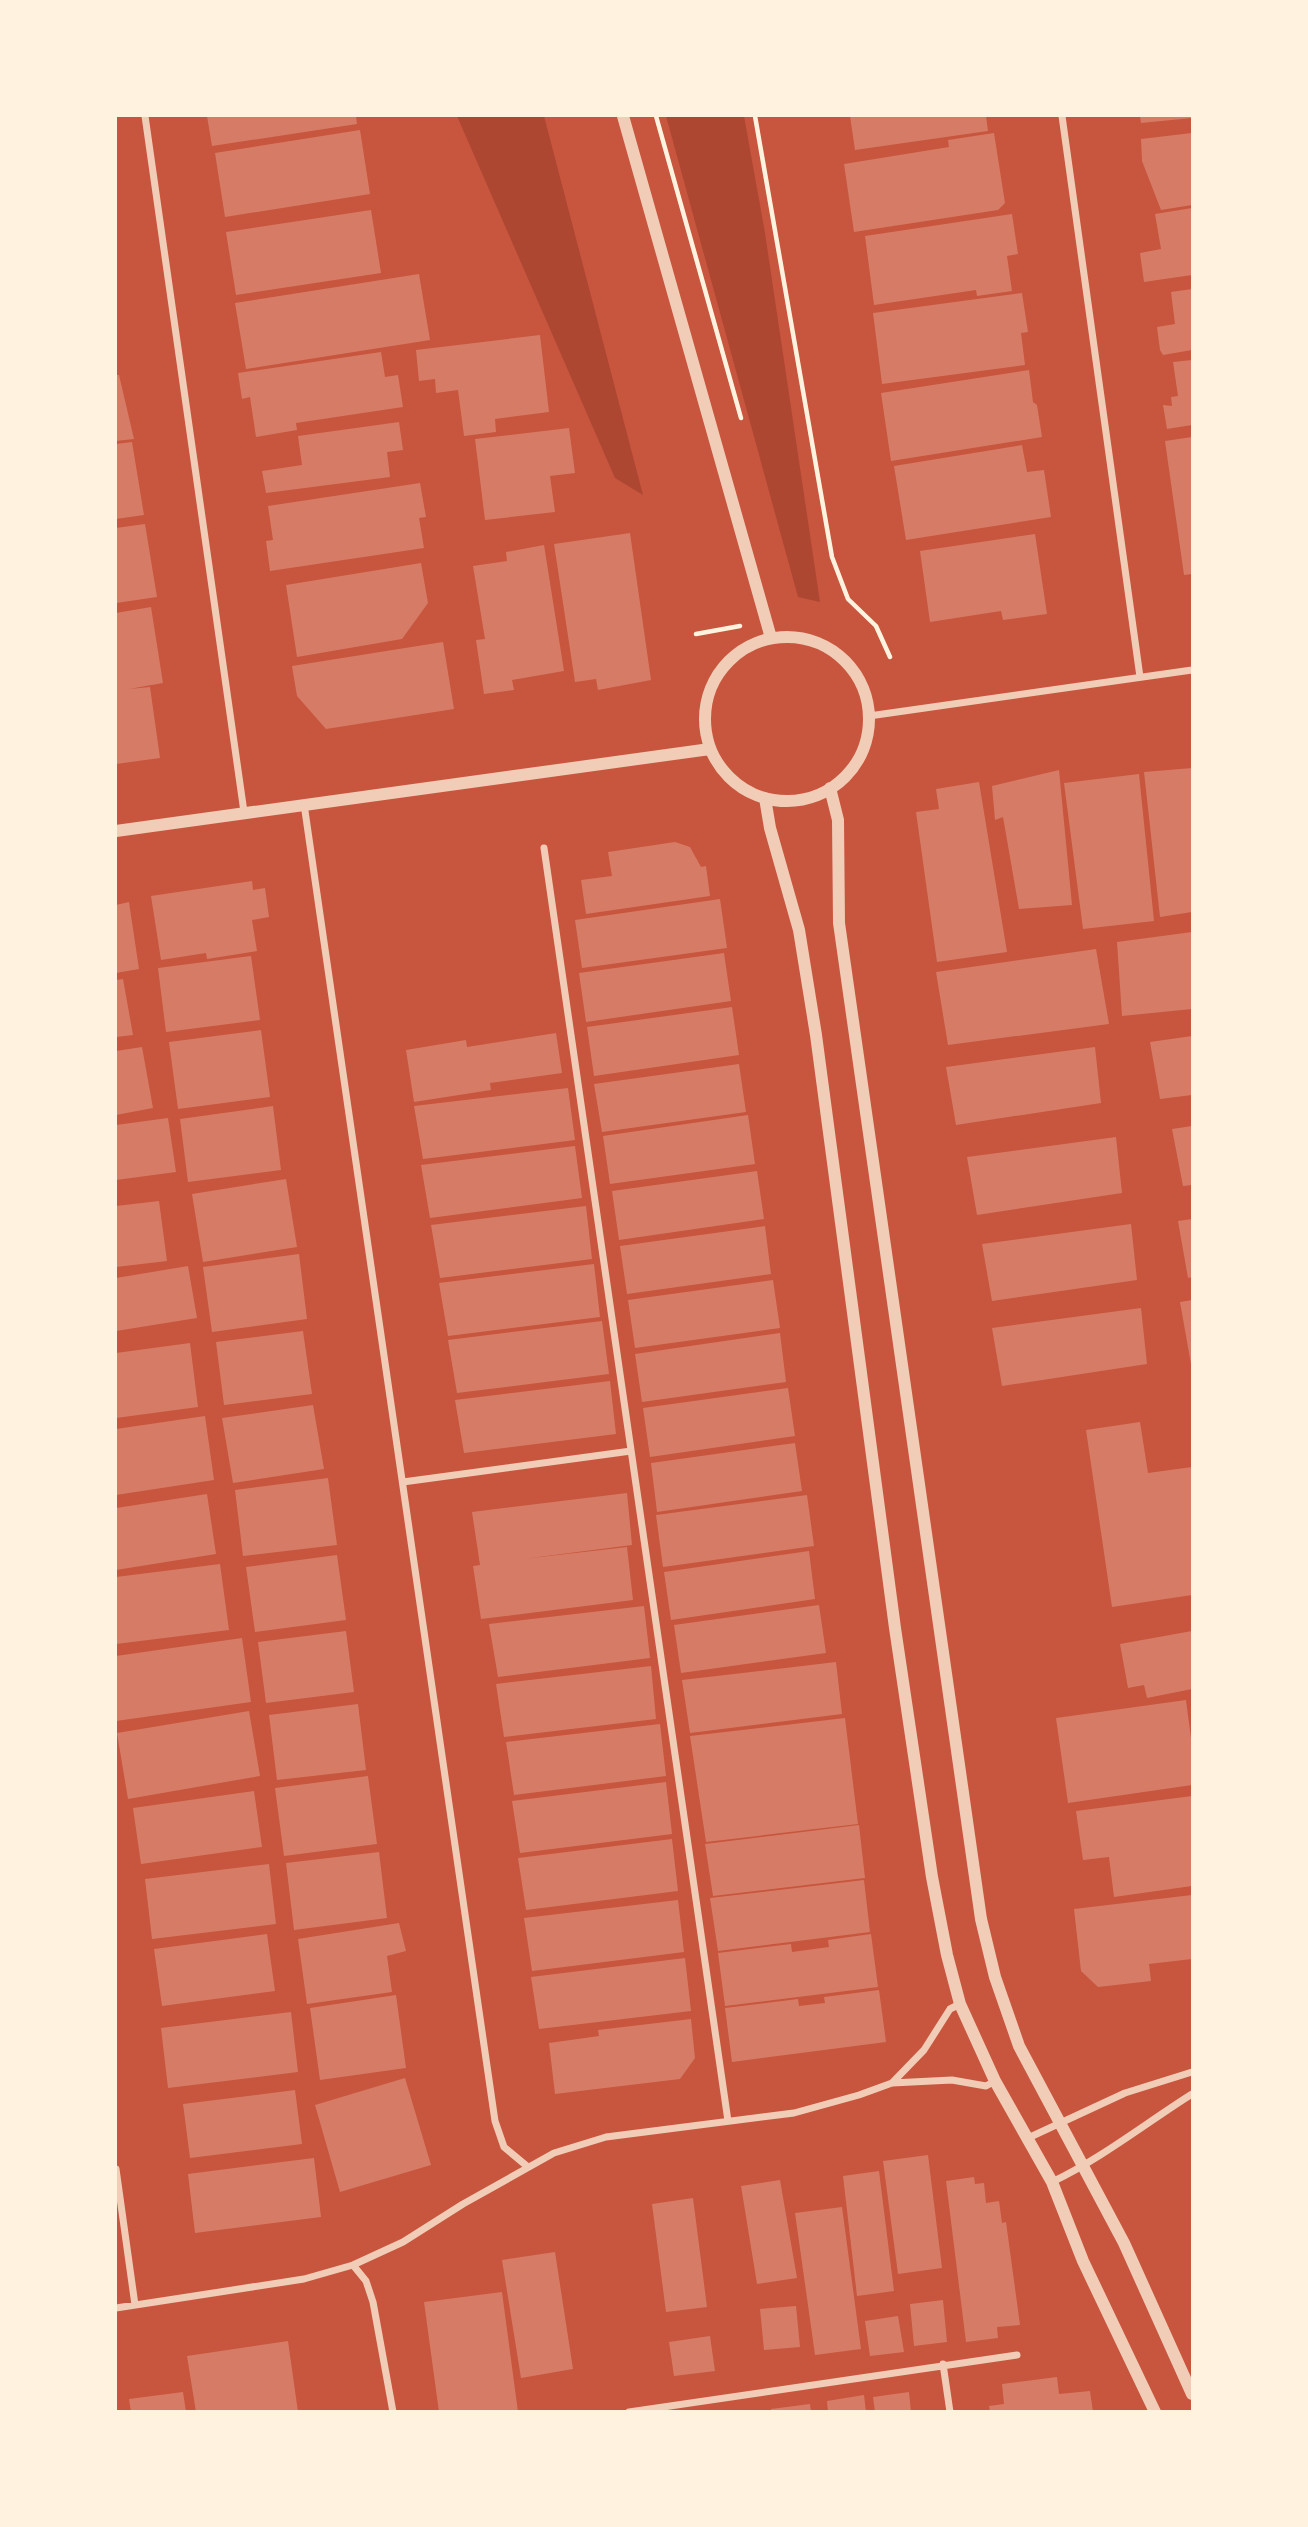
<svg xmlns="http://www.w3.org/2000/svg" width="1308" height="2527" viewBox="0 0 1308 2527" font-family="Commissioner,sans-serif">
<rect width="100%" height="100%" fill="#c8553d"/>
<path fill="#ae4732" d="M457,116H544L643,495L615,478Z
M666,116H744L765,233L820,602L798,597Z"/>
<path fill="#d67c66" d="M207,116H356L357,124L212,146Z
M850,116H986L988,131L855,150Z
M1140,116H1192V118L1141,123Z
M360,130L370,194L225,217L215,153Z
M994,133L1005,203L998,210L854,232L844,164L949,147L948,140Z
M1192,133V205L1161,210L1142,161L1141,139Z
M1192,208V275L1144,282L1140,253L1161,249L1155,214Z
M371,210L381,273L236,295L226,232Z
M1012,214L1018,254L1007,256L1012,291L977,296L976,290L874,305L865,236Z
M419,274L430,340L246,369L235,303Z
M1192,289V350L1163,355L1160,350L1157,327L1175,324L1171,292Z
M1022,293L1028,332L1021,333L1025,365L882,384L873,313Z
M540,335L549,412L495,419L496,432L464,436L458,390L436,393L435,379L419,381L416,350Z
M381,352L385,377L398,375L403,407L296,423L297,430L256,437L250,397L242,399L238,373Z
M1192,360V425L1167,429L1163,405L1172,406L1171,397L1178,396L1173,362Z
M1029,370L1033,402L1037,405L1042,437L891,461L881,393Z
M116,375H119L134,439L116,441Z
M399,422L403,450L387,452L390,477L266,493L262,471L302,465L298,436Z
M569,428L575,473L550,476L555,512L485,520L475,439Z
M1192,437V574L1184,575L1165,441Z
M132,442L144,515L116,519V444Z
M1022,445L1027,472L1044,470L1051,517L906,540L894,466Z
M420,483L426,517L419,518L424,548L270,571L266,541L273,540L268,506Z
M145,524L157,597L116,603V528Z
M630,533L651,680L598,690L596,679L575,682L554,544Z
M1035,534L1047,614L1003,620L1001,611L930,622L920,551Z
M544,545L564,671L512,680L514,690L484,694L476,640L485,639L473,566L507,561L506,552Z
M421,563L428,603L402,639L297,657L286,585Z
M151,607L163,683L129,689L150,687L160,758L116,764V613Z
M443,642L454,709L326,729L297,696L292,666Z
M1192,768V912L1160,917L1144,772Z
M1059,770L1072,905L1019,909L1003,817L995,820L992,786Z
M1139,774L1154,921L1083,929L1064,783Z
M979,782L1007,952L937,962L916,812L939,809L936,789Z
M675,842L690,847L701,867L706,866L710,896L586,914L581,880L612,876L608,852Z
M252,881L253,890L265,888L269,917L252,920L257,951L207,959L206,953L161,960L151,896Z
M720,899L727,948L582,968L575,920Z
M129,902L139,969L116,973V905Z
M1192,932V1009L1122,1016L1117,942Z
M1096,949L1109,1024L948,1045L936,972Z
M724,953L731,1001L586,1022L579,973Z
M251,956L260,1020L166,1032L158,968Z
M123,979L133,1035L116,1037V980Z
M732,1007L739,1055L594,1076L587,1027Z
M261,1030L270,1097L178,1109L169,1042Z
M556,1033L562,1073L490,1083L491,1090L414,1102L406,1050L466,1040L467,1047Z
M1192,1036V1095L1160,1099L1150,1042Z
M142,1047L153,1108L116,1115V1051Z
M1095,1047L1101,1103L956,1125L946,1067Z
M739,1064L746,1112L602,1132L594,1084Z
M568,1088L575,1140L423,1159L414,1106Z
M273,1106L281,1170L188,1182L180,1119Z
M748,1115L755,1164L610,1184L603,1136Z
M168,1118L176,1172L116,1180V1125Z
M1192,1126V1185L1183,1186L1172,1129Z
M1116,1137L1122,1193L977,1215L967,1157Z
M575,1146L582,1198L430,1218L421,1165Z
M757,1171L764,1219L619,1240L612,1191Z
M286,1179L297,1247L203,1262L192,1194Z
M159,1201L167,1261L116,1267V1206Z
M586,1206L592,1259L440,1278L431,1225Z
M1192,1219V1277L1188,1278L1178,1221Z
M1131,1224L1137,1280L992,1301L982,1244Z
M765,1226L771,1274L627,1294L620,1246Z
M299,1254L307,1319L212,1332L203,1267Z
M594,1264L600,1317L448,1336L439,1283Z
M188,1266L197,1318L116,1331V1278Z
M773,1280L780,1328L635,1348L628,1300Z
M1192,1300V1364H1191L1180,1302Z
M1141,1308L1147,1364L1002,1386L992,1328Z
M602,1321L609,1374L457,1393L448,1340Z
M303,1331L312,1394L224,1405L216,1342Z
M780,1333L786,1382L642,1402L635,1354Z
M190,1343L198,1407L116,1418V1353Z
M610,1381L616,1434L464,1453L455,1400Z
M788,1388L795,1436L650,1457L643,1408Z
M313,1405L324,1469L233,1483L222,1418Z
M205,1416L214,1480L116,1495V1429Z
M1140,1422L1148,1473L1192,1467V1595L1112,1607L1086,1430Z
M795,1443L802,1491L657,1512L651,1463Z
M328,1478L337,1545L243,1556L235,1490Z
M627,1493L632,1545L523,1559L627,1547L633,1600L481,1619L473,1566L480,1565L472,1512Z
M207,1494L216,1554L116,1570V1508Z
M807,1495L814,1546L663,1567L656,1515Z
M809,1551L815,1599L671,1620L664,1572Z
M337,1555L346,1620L255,1632L246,1567Z
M220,1564L229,1630L116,1644V1577Z
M819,1605L826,1653L681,1673L674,1625Z
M644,1606L650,1658L498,1677L489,1624Z
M346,1631L354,1692L266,1703L258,1642Z
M1192,1631V1689L1147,1698L1144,1685L1128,1688L1120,1644Z
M242,1638L251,1702L116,1721V1656Z
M836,1662L842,1714L690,1733L682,1680Z
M651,1666L656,1719L504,1737L496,1684Z
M1186,1700L1192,1746V1785L1068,1803L1056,1718Z
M358,1704L366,1770L277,1780L269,1715Z
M249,1711L260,1776L128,1799L117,1733Z
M845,1718L858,1824L706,1842L690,1736Z
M660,1724L666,1776L514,1795L506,1742Z
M368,1776L377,1844L284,1856L275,1788Z
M666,1782L672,1834L520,1853L512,1801Z
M254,1791L262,1847L141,1864L133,1808Z
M1192,1796V1886L1114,1897L1109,1857L1083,1860L1076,1811Z
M859,1825L865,1878L713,1896L705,1844Z
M672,1839L678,1891L526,1910L518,1858Z
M379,1852L387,1918L294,1930L286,1863Z
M269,1864L276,1924L152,1939L145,1879Z
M864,1880L870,1932L718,1951L710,1898Z
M1192,1895V1959L1149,1964L1151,1981L1098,1987L1081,1971L1074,1909Z
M678,1900L684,1952L532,1971L524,1918Z
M399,1923L406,1951L387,1956L392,1992L307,2004L298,1939Z
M267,1934L275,1991L162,2006L154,1949Z
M871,1934L878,1987L725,2006L718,1953L791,1944L792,1952L829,1947L828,1940Z
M685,1958L691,2011L539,2029L531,1977Z
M879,1990L886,2042L732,2062L725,2008L798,1999L799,2006L825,2003L824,1997Z
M396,1995L406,2068L320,2080L310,2008Z
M291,2012L298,2072L168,2088L161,2028Z
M691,2019L695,2058L680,2079L555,2094L549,2043L599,2036L598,2030Z
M405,2078L431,2165L340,2192L315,2105Z
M295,2090L302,2144L190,2158L183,2104Z
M928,2155L942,2268L898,2274L883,2161Z
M314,2158L321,2217L195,2233L188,2174Z
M879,2171L894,2291L857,2296L843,2176Z
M974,2177L975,2184L984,2183L986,2203L999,2201L1002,2223L1006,2222L1020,2325L997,2327L998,2338L966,2342L946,2181Z
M780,2180L797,2278L757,2284L741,2186Z
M693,2198L707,2307L666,2312L652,2204Z
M842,2207L861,2349L815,2355L795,2213Z
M555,2252L573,2369L521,2378L502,2260Z
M502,2292L518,2412H439L424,2302Z
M943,2300L947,2342L914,2346L910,2304Z
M796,2306L800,2347L764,2350L760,2309Z
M898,2316L904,2352L870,2356L865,2321Z
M710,2336L715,2371L674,2376L669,2342Z
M288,2341L298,2412H196L187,2356Z
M1057,2377L1059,2394L1090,2391L1093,2412H990L989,2406L1004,2404L1002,2384Z
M183,2392L186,2412H131L129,2399Z
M909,2392L911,2412H875L873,2397Z
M864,2395L866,2412H828L827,2401Z
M810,2404L811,2412H771V2409Z"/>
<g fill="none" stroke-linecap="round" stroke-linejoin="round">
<path stroke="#fff3e0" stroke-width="4.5" d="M656,116L741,418
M755,116L832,557L848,599L876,626L890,657
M696,634L740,626"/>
<path stroke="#f1ccb7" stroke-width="7" d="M145,116L244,812
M1062,116L1140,677
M869,716L1192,670
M304,804L495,2121L504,2147L528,2167
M544,848L728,2121
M403,1482L631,1451
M892,2083L924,2050L950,2009L960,2004
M1028,2138L1125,2093L1192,2072
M116,2169L135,2305
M1052,2182C1102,2158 1146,2123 1192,2094
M353,2265L366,2281L373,2302L393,2412
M116,2308L304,2279L353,2265L403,2242L463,2204L554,2153L606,2137L794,2113L859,2095L892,2083L952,2080L986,2086L995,2081
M943,2364L950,2412
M629,2412L1017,2355"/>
<path stroke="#f1ccb7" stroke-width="12" d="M623,116L771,638
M705 719a82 82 0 1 1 164 0a82 82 0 1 1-164 0Z
M830,788L838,820L839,923L981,1919L995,1977L1019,2046L1124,2243L1192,2394
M765,798L770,828L799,930L816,1035L895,1628L932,1877L947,1955L960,2004L995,2081L1052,2182L1083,2261L1155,2412
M116,831L710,749"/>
</g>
<rect width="1308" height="2527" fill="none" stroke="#fff3e0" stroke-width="234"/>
</svg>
